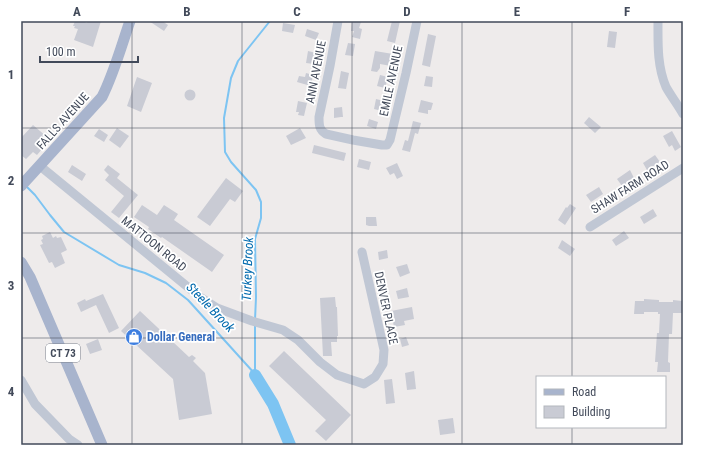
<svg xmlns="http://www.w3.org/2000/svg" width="704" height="466" viewBox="0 0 704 466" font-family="'Roboto Condensed',sans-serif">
<rect width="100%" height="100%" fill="#eeebeb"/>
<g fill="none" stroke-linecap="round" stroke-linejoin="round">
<path stroke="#7dc4f2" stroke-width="2" d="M26,186L35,195L50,215L64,232L119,265L145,273L166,283L188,300L255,374
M255,320L256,297L255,239L261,218V202L256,190L231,162L225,152L224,118L231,78L238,61L270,21
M255,324V375"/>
<path stroke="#7dc4f2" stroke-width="12" d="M255,375L273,404L290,445"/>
</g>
<path fill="#c9cbd4" d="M75,21H82L87,23L88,21H101L93,47L74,40L78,29L74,28L75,26H73Z
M149,21H162L168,25L164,31Z
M352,21L361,22L359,28L362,29L360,39L352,37L354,31H351Z
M392,21H400L395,43L387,41Z
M283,23L295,25L293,33L282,31Z
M307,29L319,33L316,40L305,36Z
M609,31L617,32L615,48L607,47Z
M428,34L436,36L430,67L422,65Z
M348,43L355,44L353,56L345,55Z
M308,51L316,53L314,64L306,63Z
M375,51L393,54L391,66L380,64V68L377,72L371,71Z
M341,71L349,73L346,89L338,88Z
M306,73L313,75L311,86L297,82L299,76L305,77Z
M380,75L388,77L385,88L377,86Z
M426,76L433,77L432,87L424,86Z
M137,77L152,83L141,112L127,106Z
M184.5 95a5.5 5.5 0 1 1 11 0a5.5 5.5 0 1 1-11 0Z
M376,99L384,101L382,111L374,109Z
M421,100L433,103L431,110H428V114L418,112Z
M298,101L307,103L304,116L298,115L299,112H296Z
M342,107L343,117H341L334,118V108Z
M589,117L601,127L595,133L584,123Z
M369,119L378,122L376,129L367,126Z
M413,121L421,123L418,134L415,133L410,152L402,150L405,140L408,141Z
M33,125L47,137L39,146L42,149L37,155L33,152L26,159L21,155V138Z
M117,128L129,136L120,148L109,140Z
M300,128L306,138L291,145L286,136Z
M99,129L108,135L104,142L94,136Z
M672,131L681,147L675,151L672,145L669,147L663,136Z
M314,145L346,153L344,161L312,153Z
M655,155L660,162L647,170L643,163Z
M359,159L371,162L369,170L357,167Z
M397,163L403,176L397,179L394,173L390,175L386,168Z
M72,165L86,174L82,181L68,172Z
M108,165L120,174L117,178L138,195L119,218L111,212L124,196L105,180L109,175L104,170Z
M630,170L634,178L622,186L617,179Z
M226,178L243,191L235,202L230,199L210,226L197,217Z
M599,187L603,194L591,202L586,195Z
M570,204L576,208L565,225L558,220L566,207L567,208Z
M142,205L157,215L164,205L178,214L174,220L224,255L212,272L162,237L161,238L148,229L149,227L134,217Z
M653,209L657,216L644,224L640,217Z
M366,217H376L377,226H369L366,225Z
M624,231L629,238L616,246L612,240Z
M50,232L53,238L56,236L57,238L61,237L67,250L61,253L65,263L55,268L52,262L49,263L40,245L43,244L41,240L43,239L42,236Z
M562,240L575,249L570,256L558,248Z
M387,250L388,258L379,260L378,252Z
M407,264L410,273L400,277L396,267Z
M407,288L409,297L398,299L396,291Z
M103,294L119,328L109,333L96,305L81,312L77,303L85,299L86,301Z
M335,297L336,307H337L338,336H337V342H331L332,356H323L320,298Z
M644,299L659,300V302H673V300L682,301V313H673L672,334H669L668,362L670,363V372H657L658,362H655L657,333H659L660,314H658V312H644V314H634L635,301H644Z
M412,307L414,319L404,321L405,325L394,327L391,311Z
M140,311L189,357L192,355L196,358L193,361L205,373L212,414L179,420L173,379L121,331Z
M406,337L409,345L402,347L400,339Z
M98,339L102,350L90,354L86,344Z
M284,351L351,415L326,441L315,431L326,420L269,366Z
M414,371L416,389L407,390L405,373Z
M392,379L395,403L386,404L384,380Z
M453,418L455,433L440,435L438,420Z"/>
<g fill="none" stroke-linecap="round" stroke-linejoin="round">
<path stroke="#c0c7d4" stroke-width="9" d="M338,21L330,66L319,117C319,125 319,130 326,134L353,140L382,145H387L390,140L406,73L417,21
M658,21C658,43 657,66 666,87C671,96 678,105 683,114
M40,166L200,297L217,308L252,321L283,330L298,340L320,362L337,375L364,384L375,377L383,364L384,350L362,252
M590,227L683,168
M21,380L35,404L69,439L78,445"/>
<path stroke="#a8b4cd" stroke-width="11" d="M21,186L102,97C114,73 121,47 130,21
M21,262L30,277L102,445"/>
</g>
<path fill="none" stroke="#424a5a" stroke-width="1" stroke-opacity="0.55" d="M132,21V445M242,21V445M352,21V445M462,21V445M572,21V377M21,128H683M21,233H683M21,338H683M572,427V445"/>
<defs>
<g id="shop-disc" transform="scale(0.9)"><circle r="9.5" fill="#3f7fe0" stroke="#fff"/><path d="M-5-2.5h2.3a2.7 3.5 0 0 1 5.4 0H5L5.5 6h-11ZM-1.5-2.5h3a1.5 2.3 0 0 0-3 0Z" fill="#fff"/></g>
</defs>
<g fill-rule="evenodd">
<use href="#shop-disc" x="134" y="337"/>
</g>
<g text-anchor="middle" stroke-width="3.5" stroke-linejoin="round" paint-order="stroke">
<rect fill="#fff" stroke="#7b808c" stroke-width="1" x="46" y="344" width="34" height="18" rx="3"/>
<g font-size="11" font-weight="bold" fill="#424a5a">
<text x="63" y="357">CT 73</text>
</g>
<g font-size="12" fill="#424a5a" stroke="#fff">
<text transform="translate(316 72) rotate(-79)" y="4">ANN AVENUE</text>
<text transform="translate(391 81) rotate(-78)" y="4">EMILE AVENUE</text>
<text transform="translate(63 121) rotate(-48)" y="4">FALLS AVENUE</text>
<text transform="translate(630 187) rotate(-32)" y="4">SHAW FARM ROAD</text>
<text transform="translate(154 244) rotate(39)" y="4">MATTOON ROAD</text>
<text transform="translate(386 308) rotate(78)" y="4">DENVER PLACE</text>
</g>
<g font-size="12" font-weight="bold" fill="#366cbe" stroke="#fff" text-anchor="start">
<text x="147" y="341">Dollar General</text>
</g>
<g font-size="13" font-style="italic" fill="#016aae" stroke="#fff">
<text transform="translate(247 269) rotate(-88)" y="5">Turkey Brook</text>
<text transform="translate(211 307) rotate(46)" y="5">Steele Brook</text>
</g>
</g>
<rect width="704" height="466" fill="none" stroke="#ffffff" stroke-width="44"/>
<rect x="536" y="376" width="130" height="52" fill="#ffffff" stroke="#b3b7bd"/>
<rect x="544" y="389" width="20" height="6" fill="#a8b4cd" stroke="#b3b7bd"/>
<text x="572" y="396" font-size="12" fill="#424a5a">Road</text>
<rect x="544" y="406" width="20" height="12" fill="#c9cbd4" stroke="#b3b7bd"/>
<text x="572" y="416" font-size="12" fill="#424a5a">Building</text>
<path d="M40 56v6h98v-6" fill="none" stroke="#424a5a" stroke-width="2"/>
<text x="46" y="56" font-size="12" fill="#424a5a" stroke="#ffffff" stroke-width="3" paint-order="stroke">100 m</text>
<rect x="22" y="22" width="660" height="422" fill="none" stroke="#424a5a" stroke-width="1.5"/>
<g font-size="13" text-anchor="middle" font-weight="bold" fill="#424a5a">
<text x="77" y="16">A</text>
<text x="187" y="16">B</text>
<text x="297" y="16">C</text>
<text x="407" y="16">D</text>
<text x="517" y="16">E</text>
<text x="627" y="16">F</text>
<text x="11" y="79">1</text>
<text x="11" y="185">2</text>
<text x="11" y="290">3</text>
<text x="11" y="396">4</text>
</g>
</svg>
